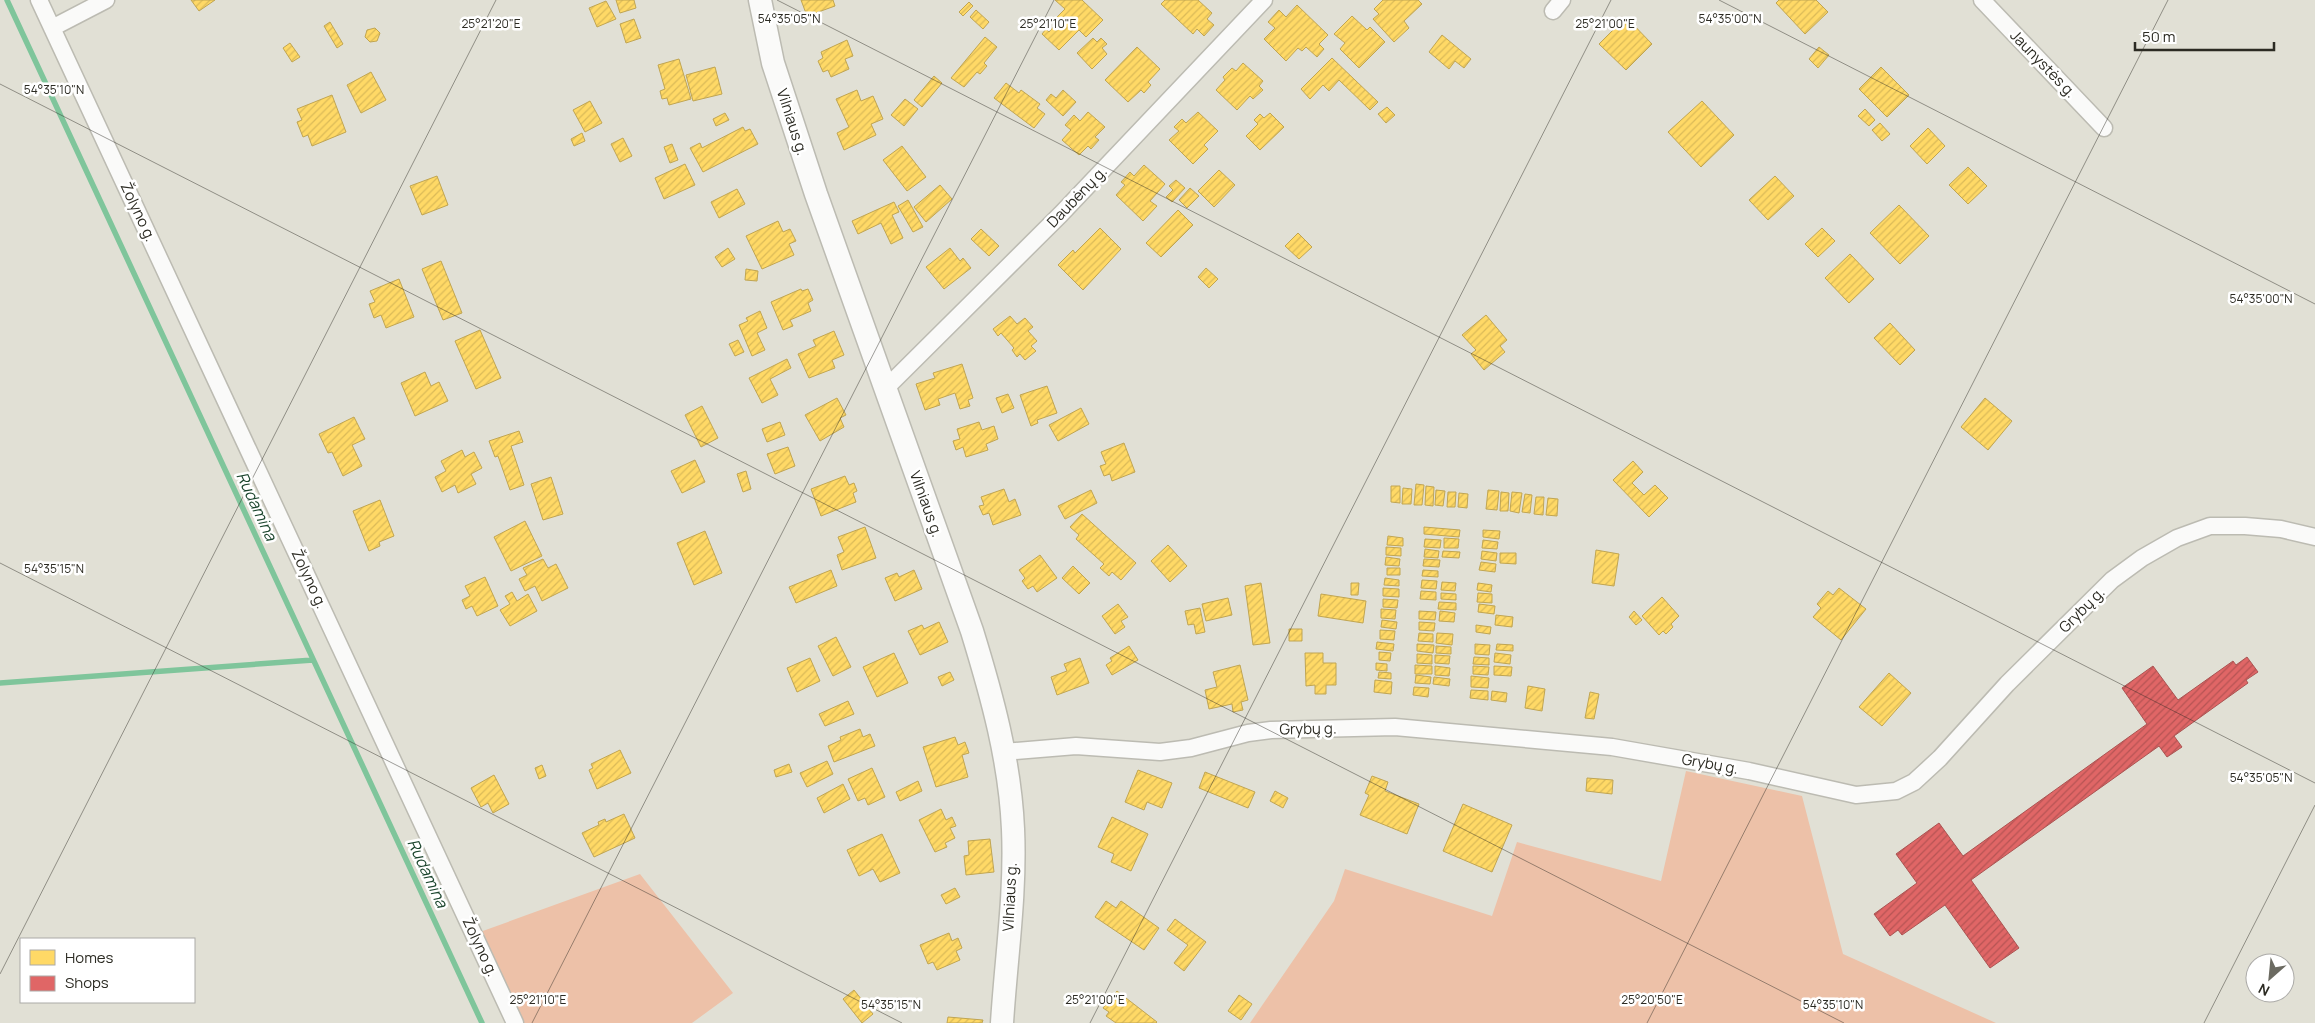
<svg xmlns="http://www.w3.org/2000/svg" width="2315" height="1023" viewBox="0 0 2315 1023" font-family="Manrope,sans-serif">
<defs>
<pattern id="homes-hatch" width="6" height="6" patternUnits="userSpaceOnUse" patternTransform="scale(1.25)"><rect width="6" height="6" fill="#ffd966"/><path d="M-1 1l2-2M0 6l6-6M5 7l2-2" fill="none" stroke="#dbba58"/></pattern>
<pattern id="shops-hatch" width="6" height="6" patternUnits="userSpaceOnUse" patternTransform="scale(1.25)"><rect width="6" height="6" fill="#e06666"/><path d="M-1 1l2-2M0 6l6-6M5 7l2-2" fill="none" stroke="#b65454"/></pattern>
</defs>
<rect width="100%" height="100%" fill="#e1e0d5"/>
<path fill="#edc1a8" d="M1686,771L1802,796L1843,954L1996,1023H1250L1334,901L1345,869L1492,916L1517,842L1661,881Z
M640,874L733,993L692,1023H522L480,932Z"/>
<path fill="url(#homes-hatch)" stroke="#c0a552" d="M191,0H215L199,11Z
M616,0H634L636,8L620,13Z
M801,0H833L835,6L807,16Z
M1055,0H1082L1103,20L1086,37L1079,30L1059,50L1042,34L1046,29L1049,32L1056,24L1053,21L1065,9Z
M1165,0H1198L1212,13L1207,19L1214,25L1204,36L1197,29L1193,34L1161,4Z
M1383,0H1418L1422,4L1404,21L1409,28L1394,42L1373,19L1379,14L1374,9Z
M1779,0H1816L1828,12L1805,34L1776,3Z
M606,1L616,19L597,27L589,8Z
M969,2L973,6L963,16L959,12Z
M1297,5L1328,35L1319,44L1324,49L1317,57L1306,47L1302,51L1298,48L1286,61L1264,39L1275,28L1268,22L1279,10L1286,17Z
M976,10L989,22L983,29L970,17Z
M1352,16L1367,30L1370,27L1385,42L1359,68L1340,49L1345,43L1334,34Z
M1626,17L1652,44L1626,70L1599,44Z
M634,19L641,38L626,43L620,24Z
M330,22L343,44L337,48L324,26Z
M375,28L380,33L377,41L370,42L365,37L367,30Z
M1442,35L1471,59L1464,68L1455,61L1449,69L1429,52Z
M985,37L997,47L984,63L987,66L980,74L977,72L964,87L951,78Z
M1093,38L1097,42L1101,38L1107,44L1102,48L1107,54L1092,69L1077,53Z
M847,40L853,56L845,59L849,69L831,77L828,70L823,72L818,61L823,58L821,52Z
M290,43L300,57L292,62L283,48Z
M1137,47L1160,69L1148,82L1151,85L1144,93L1141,90L1128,102L1105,80Z
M1819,47L1829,55L1818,68L1809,59Z
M1332,58L1378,102L1370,110L1339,80L1329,91L1323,85L1310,99L1301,89Z
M679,59L691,99L669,105L667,98L662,99L660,91L665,89L658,65Z
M1243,63L1263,81L1259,86L1263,90L1253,99L1250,96L1237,110L1216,90L1225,80L1223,77L1232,68L1236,71Z
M715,67L722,94L693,101L686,75Z
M1881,67L1909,95L1887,117L1859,89Z
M371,72L386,100L361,113L347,85Z
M934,76L942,83L922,107L914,100Z
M1006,83L1019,93L1021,90L1040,104L1037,108L1045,114L1034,128L994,98Z
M857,90L861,101L873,96L883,119L871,124L876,135L844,150L837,133L849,127L836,99Z
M1063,90L1076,102L1063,116L1046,100L1051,94L1056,98Z
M332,95L346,132L312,146L308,135L303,137L297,122L302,120L297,109Z
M905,99L918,109L904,126L891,115Z
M590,101L602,123L585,132L573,110Z
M1702,101L1734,135L1701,167L1668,132Z
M1387,107L1395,115L1386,123L1378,114Z
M1865,109L1875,120L1869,126L1858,116Z
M1088,112L1105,127L1095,137L1099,140L1091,149L1088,146L1079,155L1062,140L1071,130L1065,125L1074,115L1080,121Z
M1198,112L1218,131L1204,145L1208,149L1193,164L1169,140L1179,131L1174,127L1182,119L1186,123Z
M725,113L729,120L716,126L713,119Z
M1270,113L1284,127L1260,150L1246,136L1258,124L1254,120L1260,114L1264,118Z
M1880,123L1890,134L1882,141L1872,130Z
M743,127L745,131L750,129L758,144L703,172L690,148L700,143L702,148Z
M1928,128L1945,146L1927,164L1910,146Z
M582,133L585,141L574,146L571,139Z
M623,138L632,156L620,162L611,144Z
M672,144L678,160L670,163L664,147Z
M902,146L926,177L907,191L883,160Z
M685,164L695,185L664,199L655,178Z
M1144,165L1165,184L1150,201L1157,206L1143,221L1116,195L1125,185L1121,182L1130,172L1134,176Z
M1968,167L1987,186L1968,204L1949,185Z
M1219,170L1235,185L1214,207L1198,191Z
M437,176L448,205L422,215L410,186Z
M1775,176L1794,196L1768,220L1749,200Z
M1176,180L1185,188L1172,202L1166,197L1173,190L1169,186Z
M940,185L952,199L926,222L914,207Z
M1190,188L1199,196L1187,208L1179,200Z
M737,189L745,204L719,218L711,202Z
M908,200L923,227L913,232L898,206Z
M894,202L899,212L892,215L903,238L891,244L881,223L858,234L852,221Z
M1899,205L1929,236L1900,264L1870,233Z
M1178,210L1193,225L1161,257L1146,243Z
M778,221L783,232L790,229L796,241L789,244L794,255L762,269L746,236Z
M1100,228L1121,249L1083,290L1058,265L1073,250L1075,253Z
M1822,228L1835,241L1818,257L1805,244Z
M981,229L999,246L989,256L971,239Z
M1298,233L1312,247L1299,259L1285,246Z
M728,248L735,259L722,267L715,257Z
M950,248L960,261L963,258L971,268L944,289L926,267Z
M1850,254L1874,279L1849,303L1825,278Z
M441,261L462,313L443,320L422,269Z
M1206,268L1218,279L1209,288L1198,277Z
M746,269L758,271L757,281L745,280Z
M399,279L414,317L386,328L381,315L374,318L369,304L375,302L370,291Z
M801,289L802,291L808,289L813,300L808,303L811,311L790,320L793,326L783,330L771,302Z
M760,311L767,328L757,333L765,350L752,356L739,325L748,321L746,318Z
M1486,315L1507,340L1500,346L1505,352L1484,370L1471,354L1476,350L1462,335Z
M1010,316L1017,324L1025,318L1033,327L1028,331L1037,341L1031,346L1036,351L1025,360L1020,354L1017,357L1012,350L1014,348L1001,333L998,336L993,329Z
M1890,323L1915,350L1900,365L1874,338Z
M480,330L501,378L476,389L455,341Z
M834,331L844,355L832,360L835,368L809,378L798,354L816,346L813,340Z
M738,340L744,352L735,356L729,344Z
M787,359L791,368L770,379L778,395L762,403L749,378Z
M962,364L973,398L968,400L970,406L960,409L955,393L938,399L940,405L925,410L916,384L935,378L933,373Z
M425,372L431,386L439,382L448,401L415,416L401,383Z
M1047,386L1057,413L1037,420L1038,423L1031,426L1020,395Z
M1008,394L1014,408L1002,413L996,398Z
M837,398L846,415L840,418L844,427L820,441L805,415Z
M1985,398L2012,421L1988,450L1961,427Z
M702,406L718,438L701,447L685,415Z
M1081,408L1089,424L1058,441L1049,425Z
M354,417L365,439L352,445L362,466L343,476L332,452L328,453L319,434Z
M780,422L785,435L767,442L762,429Z
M979,422L982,430L994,426L998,439L986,444L988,450L966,457L963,447L956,450L953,441L960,439L957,429Z
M519,431L523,442L511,446L524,485L510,490L498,456L495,457L489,441Z
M1124,443L1135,472L1112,481L1110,474L1104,476L1100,466L1106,464L1101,452Z
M788,447L795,466L775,474L767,454Z
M462,450L465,457L474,452L482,468L471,474L476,484L458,493L455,485L442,492L435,477L446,471L441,461Z
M695,460L705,482L682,493L671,471Z
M1633,461L1643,472L1632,483L1644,495L1655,485L1668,498L1649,517L1613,480Z
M746,471L751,489L743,492L737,474Z
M845,476L849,485L854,483L857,491L853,493L856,502L821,516L811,489Z
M551,477L563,514L543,520L531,484Z
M1416,484L1424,485L1422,505H1414Z
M1391,486H1400V503L1391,502Z
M1426,486L1434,487L1433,506L1425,505Z
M1403,488L1412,489L1411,504H1402Z
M1004,489L1009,502L1015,499L1021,515L993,525L989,513L983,515L979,506L984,505L981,497Z
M1091,490L1097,503L1065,519L1058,506Z
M1436,490L1445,491L1443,506L1435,505Z
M1488,490L1499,491L1497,510L1486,509Z
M1448,492H1456L1455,507H1447Z
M1501,492L1509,493L1508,511H1500Z
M1512,492L1522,493L1519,513L1510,511Z
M1459,493L1468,494L1467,508L1458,507Z
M1525,494L1532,495L1530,513L1522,512Z
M1536,497H1544L1543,515L1534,514Z
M1548,498L1558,499L1557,516L1546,515Z
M380,500L394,536L379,542L380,546L369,551L353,511Z
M1082,514L1136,563L1121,580L1112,572L1109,576L1100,568L1104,564L1076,539L1079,535L1070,527Z
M525,521L542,556L511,571L494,537Z
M865,527L876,558L842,570L837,555L844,552L838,537Z
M1424,527L1460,530L1459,537L1424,534Z
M1483,530L1500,531L1499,539L1483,537Z
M705,531L722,573L694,585L677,543Z
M1388,536L1403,538V546L1387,545Z
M1444,538L1459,539L1458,548H1444Z
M1425,539L1441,540L1440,548L1424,547Z
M1483,540L1498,542L1497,549L1482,548Z
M1168,545L1187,566L1170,582L1151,561Z
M1386,547L1401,548V556L1386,555Z
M1425,549L1439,551L1438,558L1424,557Z
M1596,550L1619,554L1614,586L1592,583Z
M1443,551L1460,552L1459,558L1442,557Z
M1482,551L1497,553L1496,561L1481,559Z
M1500,553H1516V564L1500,563Z
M1040,555L1057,578L1037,592L1033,586L1028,589L1022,581L1025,578L1019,570Z
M1386,557L1400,559L1399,566L1385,565Z
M543,559L548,568L556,564L568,588L542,601L535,586L525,591L519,579L527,575L523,568Z
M1424,559L1440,560L1439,567L1423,566Z
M1481,562L1496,564L1495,572L1479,570Z
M1073,566L1090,583L1079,594L1062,578Z
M1387,568H1400V575H1387Z
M831,570L837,586L796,603L789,587Z
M914,570L922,589L895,601L885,578L897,573L899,577Z
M1423,570L1438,571V577L1422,576Z
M485,577L498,606L477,616L472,606L466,609L462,600L470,596L465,586Z
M1385,578L1399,580V586L1384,585Z
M1422,580L1437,581L1436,589L1421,588Z
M1442,582L1456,583L1455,591L1441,590Z
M1261,583L1270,643L1253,645L1245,586Z
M1351,583H1359L1358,595H1351Z
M1478,583L1492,585L1491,592L1477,590Z
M1383,588L1399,589V597L1383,596Z
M1839,588L1866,609L1841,640L1813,617L1821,608L1817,604L1828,591L1833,595Z
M1421,591L1436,592V600L1420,599Z
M512,592L517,601L528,594L537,611L510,626L500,610L510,604L505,596Z
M1441,593L1456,594V600L1441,599Z
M1478,593L1492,594V603L1477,602Z
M1321,594L1366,601L1363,623L1318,616Z
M1662,597L1679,616L1671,624L1673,627L1666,634L1663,631L1659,635L1642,616Z
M1228,598L1232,615L1206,621L1202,604Z
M1383,599L1398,600L1397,608L1383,607Z
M1439,602L1456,603V610L1438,609Z
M1118,604L1128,617L1121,621L1125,627L1115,634L1102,616Z
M1479,604L1495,606L1494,614L1478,612Z
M1200,608L1205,632L1196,634L1194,624L1188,625L1185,611Z
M1381,609L1396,610L1395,619L1381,618Z
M1419,611L1436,612L1435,620L1419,619Z
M1440,611L1455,613L1454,622L1439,621Z
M1634,611L1642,620L1636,625L1629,617Z
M1496,615L1513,617L1512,627L1495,625Z
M1382,620L1397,622L1396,629L1381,627Z
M939,622L948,642L920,655L908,631L922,625L924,629Z
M1419,622L1435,623L1434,631L1419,630Z
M1476,625L1491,627L1490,634L1476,632Z
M1289,629H1302V641H1289Z
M1380,630L1395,631L1394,640L1380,639Z
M1419,633L1433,634V642L1418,641Z
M1437,633L1453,634L1452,645L1436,643Z
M836,637L851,667L833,676L818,646Z
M1377,642L1394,644L1393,651L1376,649Z
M1417,644L1434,645L1433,653L1417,651Z
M1475,644L1490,645L1489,655L1475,654Z
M1497,644L1513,645V651L1496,650Z
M1129,646L1138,660L1112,675L1106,665L1112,661L1110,658Z
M1436,646L1451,647V654L1436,653Z
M1379,652L1391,653L1390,661L1379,660Z
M894,653L908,683L877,697L863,667Z
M1305,653H1323V663H1336V685H1326V694H1315V685L1306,686Z
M1495,653L1511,655L1510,664L1494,662Z
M1417,654L1432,655V664L1417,663Z
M1435,655L1450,656L1449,664L1435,663Z
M1474,657L1489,658V665L1473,664Z
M810,658L820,681L797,692L787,668Z
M1080,658L1089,683L1057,695L1051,677L1067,671L1064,664Z
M1376,663L1387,664V671L1376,670Z
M1240,665L1248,700L1241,702L1243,710L1233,712L1232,704L1209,709L1205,690L1217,687L1213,672Z
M1415,665L1432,666V674H1415Z
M1435,666L1450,668L1449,676L1435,675Z
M1473,666L1489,667L1488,675L1473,674Z
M1494,666L1512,667L1511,676L1494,675Z
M950,672L954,680L942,686L938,677Z
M1379,672L1391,673V679L1378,678Z
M1889,673L1911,693L1882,726L1859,707Z
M1416,675L1431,677L1430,684L1415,683Z
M1471,676L1489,678L1488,688L1471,687Z
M1434,677L1450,679L1449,686L1433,684Z
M1375,680L1392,682L1391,694L1374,692Z
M1528,686L1545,689L1542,711L1525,708Z
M1414,687L1429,688L1428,697L1413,695Z
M1471,690L1488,691V700L1470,698Z
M1492,691L1507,693L1506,702L1491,700Z
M1590,692L1599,694L1594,719L1585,718Z
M848,701L854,714L825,726L819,714Z
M860,729L863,737L870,734L875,746L834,762L828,746L841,740L840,737Z
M955,737L958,745L965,742L969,753L962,755L968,777L936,787L923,747Z
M620,750L631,773L597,789L589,770L593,768L591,764Z
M827,761L833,774L807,787L800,773Z
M789,764L792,772L776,777L774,770Z
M542,765L546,776L539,779L535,768Z
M872,768L885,797L868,805L865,798L858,801L848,779Z
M1138,770L1172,783L1162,808L1147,802L1144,810L1125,802Z
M1205,772L1255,792L1248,808L1199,788Z
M494,775L509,804L493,813L488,803L481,807L471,788Z
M1372,776L1388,782L1385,791L1419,804L1407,834L1360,815L1369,795L1365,793Z
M1587,778L1613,780L1612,794L1586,791Z
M918,781L922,791L900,801L896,792Z
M843,784L850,799L824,813L817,798Z
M1275,791L1288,798L1283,808L1270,801Z
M1463,804L1512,825L1492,872L1443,851Z
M941,809L946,820L952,817L956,826L950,828L955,838L945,843L947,847L935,852L919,820Z
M624,814L635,838L594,857L582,833L599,825L598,822L605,819L606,822Z
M1112,817L1148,834L1131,871L1111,862L1114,854L1098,847Z
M882,834L900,873L880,882L873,869L859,876L847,850Z
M990,839L994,872L966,875L964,856L969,855L968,841Z
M955,888L960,897L946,904L941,895Z
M1106,901L1116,908L1121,901L1159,928L1144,950L1095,917Z
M1175,919L1206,942L1184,971L1174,963L1188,945L1167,930Z
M949,933L952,941L958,938L962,948L956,951L960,960L937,970L933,962L928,964L920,945Z
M854,990L873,1014L862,1023L843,999Z
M1117,991L1157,1022L1156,1023H1116L1106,1016L1109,1012L1103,1008Z
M1239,995L1252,1004L1241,1020L1228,1011Z
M948,1017L983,1020L982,1023H947Z"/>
<path fill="url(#shops-hatch)" stroke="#aa5452" d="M2247,657L2258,672L2246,680L2248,683L2174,736L2182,747L2167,757L2159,746L1971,880L2019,948L1990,968L1945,905L1902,935L1898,930L1890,936L1874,914L1917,883L1896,854L1939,823L1963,856L2147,724L2122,688L2153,666L2178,700L2233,661L2236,665Z"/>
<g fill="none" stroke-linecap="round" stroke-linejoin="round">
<path stroke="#7fc59b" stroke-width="5.5" d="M7,0L482,1023
M0,683L313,660"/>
<g stroke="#bcbbb2" stroke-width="19">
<path id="street" d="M39,0L515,1023
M1982,0L2104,128
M1553,11L1562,0
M52,28L106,0
M885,389L1061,214L1264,0
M1004,752L1076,746L1160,752L1191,748L1248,733L1271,730L1395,727L1612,747L1749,771L1856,795L1896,791L1914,782L1940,758L2007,684L2112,580L2142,558L2177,538L2210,526H2245L2281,529L2315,537"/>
</g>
<g stroke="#bcbbb2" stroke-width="25">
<path id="secondary" d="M760,0L773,63L816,194L972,631C992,696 1010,761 1013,829C1016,893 1006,959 1002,1023"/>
</g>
<use href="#street" stroke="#fafaf9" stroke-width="16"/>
<use href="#secondary" stroke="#fafaf9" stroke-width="22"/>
</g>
<path fill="none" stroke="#2c2b23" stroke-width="1" stroke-opacity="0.45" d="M777,0L2315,783M1719,0L2315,304M0,84L1844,1023M0,563L902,1023M0,974L496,0M532,1023L1054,0M1090,1023L1611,0M1647,1023L2168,0M2204,1023L2315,805"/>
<g text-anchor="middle" stroke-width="5" stroke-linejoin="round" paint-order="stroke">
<g font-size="15" fill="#2c2b23" stroke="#fff">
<text transform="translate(2043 64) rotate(46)" y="5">Jaunystės g.</text>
<text transform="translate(792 122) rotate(72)" y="5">Vilniaus g.</text>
<text transform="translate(1077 197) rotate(-46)" y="5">Daubėnų g.</text>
<text transform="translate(138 212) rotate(65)" y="5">Žolyno g.</text>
<text transform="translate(926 504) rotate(70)" y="5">Vilniaus g.</text>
<text transform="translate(309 579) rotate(65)" y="5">Žolyno g.</text>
<text transform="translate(2082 610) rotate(-45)" y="5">Grybų g.</text>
<text transform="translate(1308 729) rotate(-1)" y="5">Grybų g.</text>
<text transform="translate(1710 764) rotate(10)" y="5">Grybų g.</text>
<text transform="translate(1010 897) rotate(-87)" y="5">Vilniaus g.</text>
<text transform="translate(480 947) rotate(65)" y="5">Žolyno g.</text>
</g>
<g font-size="16" font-style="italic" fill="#1c462e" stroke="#fff">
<text transform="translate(257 506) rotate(65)" y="6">Rudamina</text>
<text transform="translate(428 873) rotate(65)" y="6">Rudamina</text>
</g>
</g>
<g font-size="12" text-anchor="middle" fill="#2c2b23" stroke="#fff" stroke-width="5" stroke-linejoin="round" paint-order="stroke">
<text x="789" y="23">54°35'05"N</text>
<text x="1730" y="23">54°35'00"N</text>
<text x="491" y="28">25°21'20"E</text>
<text x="1048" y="28">25°21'10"E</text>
<text x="1605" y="28">25°21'00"E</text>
<text x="54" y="94">54°35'10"N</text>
<text x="2261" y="303">54°35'00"N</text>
<text x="54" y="573">54°35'15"N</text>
<text x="2261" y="782">54°35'05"N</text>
<text x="538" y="1004">25°21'10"E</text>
<text x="1095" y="1004">25°21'00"E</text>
<text x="1652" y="1004">25°20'50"E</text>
<text x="891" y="1009">54°35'15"N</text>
<text x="1833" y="1009">54°35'10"N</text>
</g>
<rect x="20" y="938" width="175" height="65" fill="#ffffff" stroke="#abaaa7"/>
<rect x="30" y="950" width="25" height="15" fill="#ffd966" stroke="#abaaa7"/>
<text x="65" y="963" font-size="15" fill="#2c2b23">Homes</text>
<rect x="30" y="976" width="25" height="15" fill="#e06666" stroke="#abaaa7"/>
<text x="65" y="988" font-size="15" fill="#2c2b23">Shops</text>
<g transform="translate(2270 978) rotate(207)"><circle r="24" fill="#ffffff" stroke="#abaaa7"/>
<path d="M0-4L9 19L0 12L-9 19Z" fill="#6b6a61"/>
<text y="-8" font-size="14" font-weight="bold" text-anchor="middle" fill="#2c2b23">N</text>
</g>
<path d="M2135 42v8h139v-8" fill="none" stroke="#2c2b23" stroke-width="2.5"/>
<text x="2142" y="42" font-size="15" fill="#2c2b23" stroke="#ffffff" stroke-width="4" paint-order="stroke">50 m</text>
</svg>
